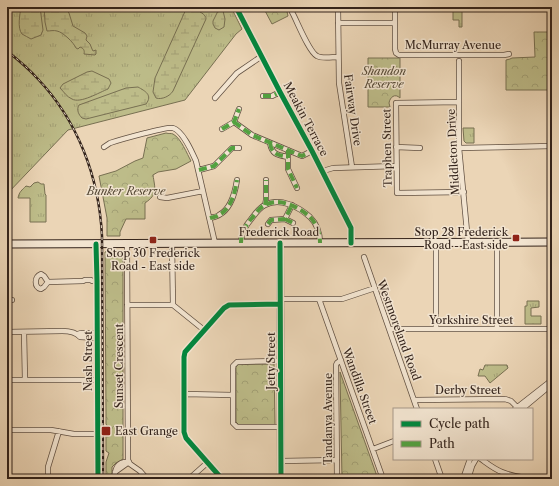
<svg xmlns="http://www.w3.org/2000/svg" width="559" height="486" viewBox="0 0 559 486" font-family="'Libre Caslon Text',serif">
<defs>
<pattern id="grass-tufts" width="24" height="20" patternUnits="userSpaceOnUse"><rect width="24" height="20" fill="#bdbc89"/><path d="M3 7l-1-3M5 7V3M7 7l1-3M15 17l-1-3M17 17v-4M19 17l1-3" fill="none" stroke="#a3a176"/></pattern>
<pattern id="wetland-marsh" width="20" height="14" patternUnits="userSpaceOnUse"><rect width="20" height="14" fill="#bdbc89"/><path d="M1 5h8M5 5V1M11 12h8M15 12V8" fill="none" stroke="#a3a176"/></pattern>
<pattern id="park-crowns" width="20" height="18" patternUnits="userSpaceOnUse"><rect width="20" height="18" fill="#bdbc89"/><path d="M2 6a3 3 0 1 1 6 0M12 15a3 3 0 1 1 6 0" fill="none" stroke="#a3a176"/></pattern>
</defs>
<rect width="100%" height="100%" fill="#ebd5b6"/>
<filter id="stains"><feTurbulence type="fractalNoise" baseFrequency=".005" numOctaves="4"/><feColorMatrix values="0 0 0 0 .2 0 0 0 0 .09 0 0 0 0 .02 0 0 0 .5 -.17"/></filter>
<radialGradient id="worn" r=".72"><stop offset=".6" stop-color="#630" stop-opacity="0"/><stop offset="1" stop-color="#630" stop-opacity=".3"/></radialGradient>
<path fill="url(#grass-tufts)" stroke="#787052" d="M7,7H231L242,29L236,34L185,100L68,130L7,194Z
M453,7H462V27H459V20H453Z
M463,128H474V143H466L464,141Z
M38,182L41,184H44L45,194L46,195V222H30V198H18C19,192 22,190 26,186L30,187L34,183Z
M527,301H539V307L531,308V316H541V324H525V306H527Z
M485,365H507L508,368L490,383L485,376H478L480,369L483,370Z"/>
<path fill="url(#wetland-marsh)" stroke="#787052" d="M21,7H40L43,30L41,35L31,39C28,37 25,36 22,34C17,28 20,14 21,7Z
M44,7H63L69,13L73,26L85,33L87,36L86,40L90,44L92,49L93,51L96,50V54L95,55L84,54C85,50 83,48 80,47L78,49L76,48C74,43 63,32 57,31C54,30 50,31 47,31L45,22Z
M187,7C191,8 203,12 205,16C206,17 206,18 206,19L173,91C170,96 162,100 156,98L153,92L155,78Z
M219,9L223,11L225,19L224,27L219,30L215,28L213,24V21Z
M92,71L109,79L111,83L108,89C100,92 80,104 72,99C67,97 64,92 60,88L63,84L87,72Z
M138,87C145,91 153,95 146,104L86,119L82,118C79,115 76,110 79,105L126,88Z"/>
<path fill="url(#park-crowns)" stroke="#787052" d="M263,7H286L288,16L272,24Z
M534,32H552V90H506V60L510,59L512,58L535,57Z
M368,58H400V98C395,93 390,97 389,103L390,107H368Z
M166,133C169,134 171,133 173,134C181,138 187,154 191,161L176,169L158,172L153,175C155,189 158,194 145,203V219H126L120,232V236H107V218L99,176L116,171L135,161L143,158L147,138Z
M106,251H121L123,254V459L116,463L112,467V479H106V462L109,453L106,451V435L108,433V427L106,424V414L105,252Z
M238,364H274L275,425H239L236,422V367Z
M340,372L378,479H342Z"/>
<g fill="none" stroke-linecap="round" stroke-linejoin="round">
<g stroke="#615042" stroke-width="6">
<path id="minor" d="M236,7L280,92L312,151L351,228V243
M291,7L292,12C297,21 309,52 317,56C322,59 332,57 338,57
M338,7L339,83L352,167
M395,7V49L396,53L399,55H504L509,54
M338,23H395
M459,61V148L468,242
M263,96H272L280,92
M215,98L237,73L262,56
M459,102L396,103L397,193L464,192
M234,122L252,135L302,156L312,151
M222,129L234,122L239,109
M270,143C272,155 278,155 288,157
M104,147L110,143C119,140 168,126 173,128C183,131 192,152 196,161L215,243
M396,147L420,148
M459,148L552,146
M288,150V169L297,188
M199,170L214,166L232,148H239
M323,171L333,168L396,166
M160,197L167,198L203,191
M265,205L266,200V180
M210,218C213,217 217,217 219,215C231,209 235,193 237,180
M285,219L293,223
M268,224L271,220L285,219L292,205
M241,243C241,233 245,226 252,218C255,214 259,208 265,205C280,197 299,207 310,217C317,224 320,234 320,243
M96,244L97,281L98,479
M127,244L128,460L130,464L140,471L147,479
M172,244L173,305
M364,257L417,409
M41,274L44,276L48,282L44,287L41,289C34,287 34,277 41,274Z
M48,282L83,281L85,280H91L92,281H97
M280,299H342L375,288
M319,299L383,479
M7,300H12
M127,305H173L204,330
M390,329H552
M436,329V242
M497,329V242
M7,332L62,331C68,331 76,332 80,337L98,338
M24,332L25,380
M78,334L81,333H98
M281,361L237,362L233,366V423L237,427H281
M7,380H98
M184,394L233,395
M414,400L505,399L511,401L519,409
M515,409L552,380
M522,409L552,384
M7,430H51L74,434H98
M373,449L394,441
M435,459L442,479
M481,459C488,464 494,469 502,472C518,479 535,478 552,478
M281,461L337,460
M48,479V467L59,431
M114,479C115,469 117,461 129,462L115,472
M189,479L207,463
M222,479L186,438L184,432V357L185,352L224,308L229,305L280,304
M337,479L336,365L337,363L341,360
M463,479L470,459
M468,479L472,466L476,459"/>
</g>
<g stroke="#615042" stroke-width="8">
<path id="tertiary" d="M280,243L281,479"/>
</g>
<g stroke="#33231b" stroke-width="9">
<path id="secondary" d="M7,244L552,242"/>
</g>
<use href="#minor" stroke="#f2e4d0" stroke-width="4.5"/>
<use href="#tertiary" stroke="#f2e4d0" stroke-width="6"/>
<use href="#secondary" stroke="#f2e4d0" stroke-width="7"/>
<g stroke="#33231b" stroke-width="2.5">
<path id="rail" d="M7,51C17,59 28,68 37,78C78,121 99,177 102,236L103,479"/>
</g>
<use href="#rail" stroke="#f2e4d0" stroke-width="1" stroke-dasharray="3" stroke-linecap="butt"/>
<path stroke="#52a240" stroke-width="4" stroke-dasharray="8 4" stroke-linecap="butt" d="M263,96H272L280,92
M234,122L252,135L302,156L312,151
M222,129L234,122L239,109
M270,143C272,155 278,155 288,157
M288,150V169L297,188
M199,170L214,166L232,148H239
M265,205L266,200V180
M210,218C213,217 217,217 219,215C231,209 235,193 237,180
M285,219L293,223
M268,224L271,220L285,219L292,205
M241,243C241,233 245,226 252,218C255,214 259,208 265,205C280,197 299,207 310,217C317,224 320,234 320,243"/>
<g stroke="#f2e4d0" stroke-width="8">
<path id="cycleway" d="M236,7L280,92L312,151L351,228V243
M280,243L281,479
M96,244L97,281L98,479
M222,479L186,438L184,432V357L185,352L224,308L229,305L280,304"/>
</g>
<use href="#cycleway" stroke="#00873e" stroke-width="5"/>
</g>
<g fill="#8f2418" stroke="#f2e4d0" stroke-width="1.5">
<rect x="512" y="234" width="8" height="8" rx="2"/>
<rect x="149" y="236" width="8" height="8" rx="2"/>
<rect x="101" y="426" width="10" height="10" rx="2"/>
</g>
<g text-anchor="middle" stroke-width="3" stroke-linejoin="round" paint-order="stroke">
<g font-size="11" fill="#33231b" stroke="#f2e4d0">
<text x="453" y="49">McMurray Avenue</text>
<text transform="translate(353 110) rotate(82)" y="4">Fairway Drive</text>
<text transform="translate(306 119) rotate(62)" y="4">Meakin Terrace</text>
<text transform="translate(387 148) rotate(-91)" y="4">Traphen Street</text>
<text transform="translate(453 152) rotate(-93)" y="4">Middleton Drive</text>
<text x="279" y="236">Frederick Road</text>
<text x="471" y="324">Yorkshire Street</text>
<text transform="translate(399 330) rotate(70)" y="4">Westmoreland Road</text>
<text transform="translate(88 361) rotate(-90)" y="4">Nash Street</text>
<text transform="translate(271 361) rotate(-90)" y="4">Jetty Street</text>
<text transform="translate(119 366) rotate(-90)" y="4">Sunset Crescent</text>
<text transform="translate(360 386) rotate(70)" y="4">Wandilla Street</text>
<text x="468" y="394">Derby Street</text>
<text transform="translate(328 419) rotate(-90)" y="4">Tandanya Avenue</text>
</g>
<g font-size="11" font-style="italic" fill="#564936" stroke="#f2e4d0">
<text x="384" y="75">Shandon<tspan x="384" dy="13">Reserve</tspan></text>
<text x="126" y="195">Bunker Reserve</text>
</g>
<g font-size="11" fill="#33231b" stroke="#f2e4d0" text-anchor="end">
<text x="508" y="236">Stop 28 Frederick<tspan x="508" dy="13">Road - East side</tspan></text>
<text x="153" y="257" text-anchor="middle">Stop 30 Frederick<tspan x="153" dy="13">Road - East side</tspan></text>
<text x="115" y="435" text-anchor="start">East Grange</text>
</g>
</g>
<rect width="559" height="486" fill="none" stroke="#ebd5b6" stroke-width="24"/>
<rect x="8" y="8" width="543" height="470" fill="none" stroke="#33231b" stroke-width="2"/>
<rect x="12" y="12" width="535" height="462" fill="none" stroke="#33231b"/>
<rect x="393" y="408" width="140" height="52" fill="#f2e4d0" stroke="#a69788"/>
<rect x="401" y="421" width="20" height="6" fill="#00873e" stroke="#a69788"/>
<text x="429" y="428" font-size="12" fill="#33231b">Cycle path</text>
<rect x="401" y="441" width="20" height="6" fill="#52a240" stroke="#a69788"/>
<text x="429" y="448" font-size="12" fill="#33231b">Path</text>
<rect width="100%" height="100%" filter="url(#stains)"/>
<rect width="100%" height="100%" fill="url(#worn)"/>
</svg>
